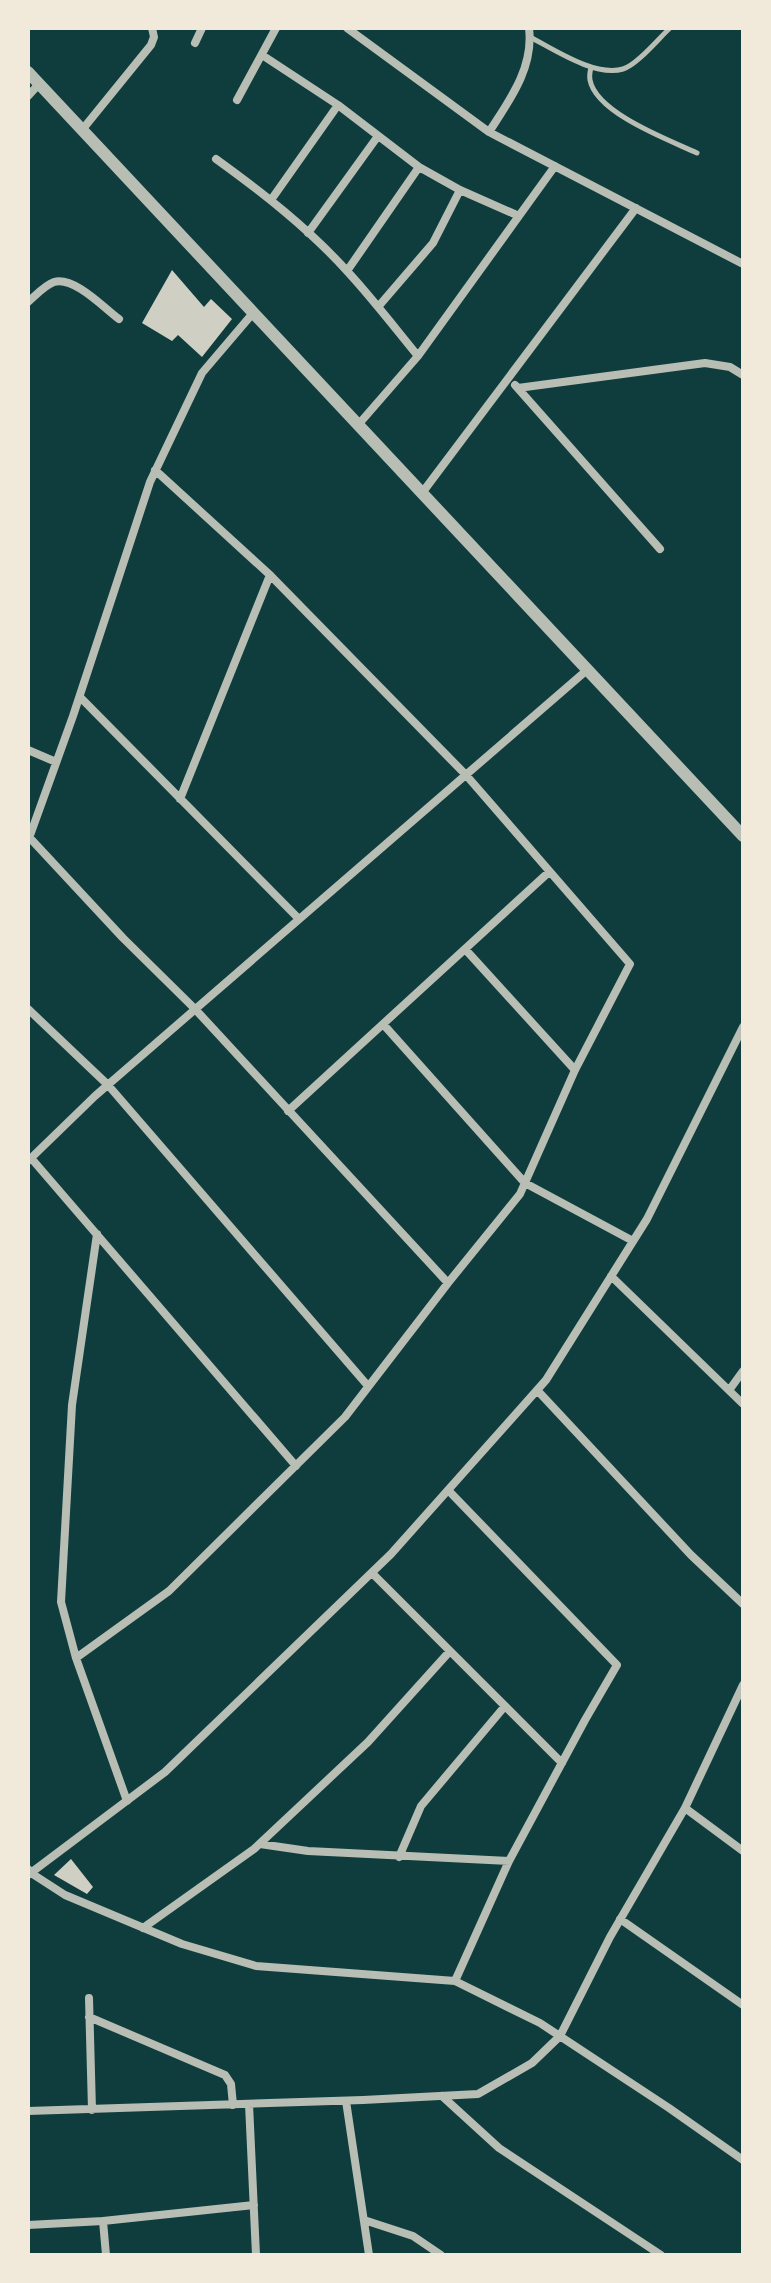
<svg xmlns="http://www.w3.org/2000/svg" width="771" height="2283" viewBox="0 0 771 2283" font-family="Ubuntu,sans-serif">
<rect width="100%" height="100%" fill="#0f3d3e"/>
<path fill="#cfcfc3" d="M172,270L204,307L211,299L232,319L202,357L178,335L172,341L142,323Z
M71,1859L93,1887L87,1894L54,1875Z"/>
<g fill="none" stroke-linecap="round" stroke-linejoin="round">
<path stroke="#b8beb3" stroke-width="5" d="M530,37C555,50 595,77 623,69C637,65 659,38 670,28
M591,67C590,72 589,76 590,80C596,113 669,140 697,153"/>
<path stroke="#b8beb3" stroke-width="8" d="M347,28L489,132L743,264
M195,43L202,28
M262,55L338,105L419,167L460,190L519,216
M28,96L39,84
M237,100L276,28
M82,130L151,45L154,37L152,28
M489,132C509,101 534,68 529,28
M216,159C263,193 308,228 347,271C372,298 395,328 418,356
M271,200L338,105
M308,233L378,136
M347,271L419,167
M28,302C36,295 45,285 54,282C74,276 104,308 119,319
M378,307L433,243L460,190
M515,385L660,549
M518,388L705,363L730,367L743,375
M358,425L418,356L555,166
M422,493L636,208
M80,697L299,919
M28,750L56,762
M180,799L270,575
M29,837L123,938L195,1009L448,1283
M28,841L73,716L150,482L202,373L253,313
M465,949L575,1070
M28,1009L108,1085L368,1386
M383,1024L525,1183L633,1241
M288,1111L549,872
M31,1158L296,1466
M28,1161L95,1096L587,670
M97,1234L72,1405L61,1602L76,1658L127,1801
M611,1276L743,1404
M730,1389L743,1371
M537,1390L691,1555L743,1604
M448,1490L617,1665L585,1720L509,1861L455,1981
M372,1573L562,1763
M76,1658L169,1591L345,1417L448,1283L520,1194L575,1070L630,964L466,775L270,575L155,470
M685,1808L743,1851
M260,1844L308,1851L509,1861
M399,1857L421,1806L505,1706
M28,1869L31,1873L65,1895L182,1944L256,1966L455,1981L540,2023L669,2108L743,2160
M28,1875L165,1772L391,1554L546,1380L647,1219L743,1027
M620,1919L743,2005
M143,1928L254,1849L368,1742L450,1651
M89,1998L92,2110
M89,2017L225,2075L231,2084L233,2105
M442,2096L499,2148L661,2255
M346,2101L369,2255
M249,2104L256,2255
M28,2111L363,2100L478,2094L532,2063L560,2036L610,1937L685,1808L743,1685
M364,2220L413,2236L441,2255
M103,2221L254,2205
M28,2225L103,2221L106,2255"/>
<path stroke="#b8beb3" stroke-width="12" d="M28,72L743,836"/>
</g>
<rect width="771" height="2283" fill="none" stroke="#f1e9da" stroke-width="60"/>
</svg>
